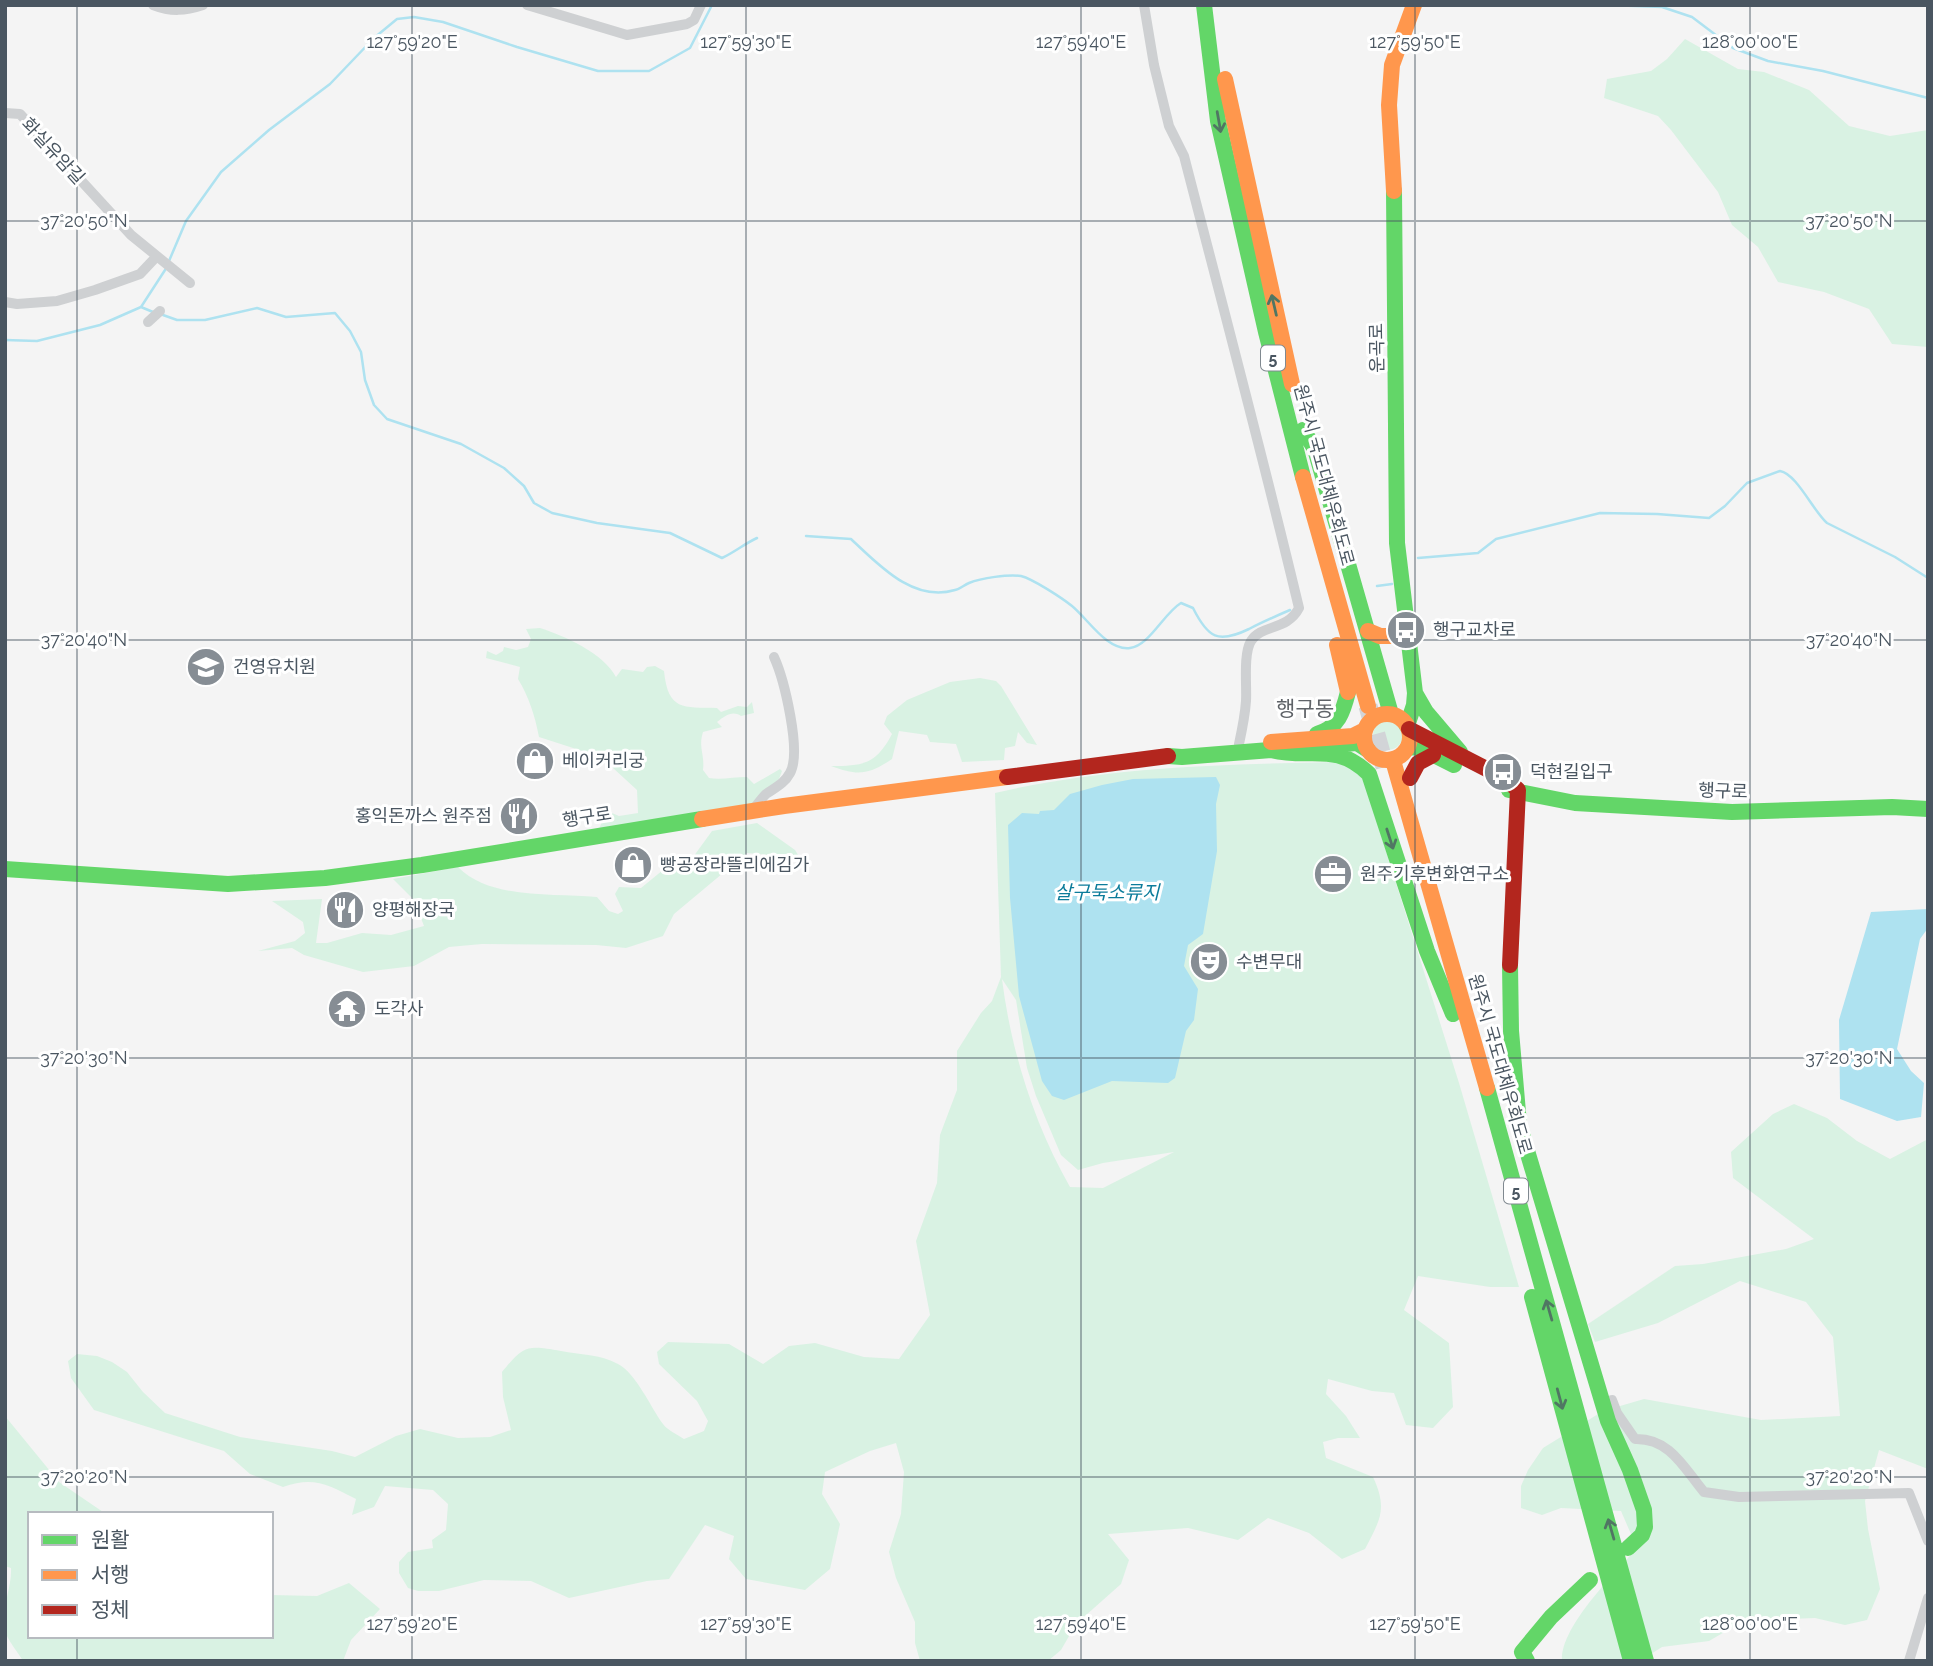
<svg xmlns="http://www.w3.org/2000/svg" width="1933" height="1666" viewBox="0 0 1933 1666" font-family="Raleway,'Noto Sans KR',sans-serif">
<rect width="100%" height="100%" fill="#f4f4f4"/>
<path fill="#d9f2e3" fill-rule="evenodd" d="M1685,39L1738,69L1764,72L1809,90L1849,126L1890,136L1928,130V347L1892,344L1869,309L1824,292L1778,282L1758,247L1732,225L1718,192L1671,130L1658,116L1604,98L1607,79L1651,71L1667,59Z
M540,628C565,636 603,653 616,677L622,669L643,672L647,667L655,666L664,671C668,711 683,707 717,708L721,712L738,706L747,707L752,702L754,713L741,716C732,710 725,716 717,722L722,727L703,732C698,748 705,754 703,770L709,778C721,780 734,777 747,777L754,784L780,769L782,771L779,779L751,808L597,834L603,819L612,813L619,816L638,813L637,790L601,757L539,737C535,716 529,697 518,679L520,667L486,658L487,651L496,655L503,651L504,647L516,650L528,647L531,639L526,629Z
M980,678L996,681L1001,686L1037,745L1027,743L1018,732L1015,746L1005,748L1004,760L962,762L956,744L930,742L927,735L899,731L892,759C868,775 858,776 831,766C864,766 876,764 892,734L884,724L887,716L907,700L950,682Z
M1373 735a15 15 0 1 1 30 0a15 15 0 1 1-30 0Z
M1337,762L1362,775L1459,1083L1519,1287H1490L1418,1276L1404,1310L1449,1343L1453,1407L1433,1428L1406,1425L1394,1393L1372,1391L1328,1379L1326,1394L1346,1416L1360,1438H1338L1323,1442L1326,1458L1373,1477C1388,1509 1380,1520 1365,1549L1342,1559L1309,1533L1268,1518L1238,1540L1188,1528L1108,1534L1129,1560L1121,1584L1076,1624L1061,1650L1048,1661H920L915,1643V1622L896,1578L889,1552L901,1514L904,1472L896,1443L870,1451L825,1472L822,1494L840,1524L830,1569L805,1590L746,1579L729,1559L734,1536L705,1525L669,1579L647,1581L569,1598L531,1581L484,1580L439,1591H418L408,1588L399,1573V1562L408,1552L433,1548L432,1540L446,1530L448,1504L433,1490L385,1486L374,1507L352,1515L356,1499C328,1485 314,1476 283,1487L250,1474L224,1451L94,1410L71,1378L68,1361L77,1354L97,1356L112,1362L127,1372L143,1392L165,1413L240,1437L332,1451L355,1457L396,1436L420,1429L458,1438L490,1437L511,1430L503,1397L502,1372C524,1345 527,1345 561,1351C580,1355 600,1354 618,1364C636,1373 651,1408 663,1424C667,1430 678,1435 684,1439L704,1431L708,1421L697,1401L659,1364L657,1352L668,1342L729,1344L763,1364L789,1346L815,1343L864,1357L899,1359L930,1315L916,1241L937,1183L940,1135L957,1090V1051L981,1013L992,1001L1001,977L995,793C1104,767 1226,764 1337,762ZM1002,979L1016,1000L1027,1068L1036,1096L1061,1155L1078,1170L1103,1163L1174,1152L1103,1188L1070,1187C1034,1124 1011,1051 1002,979Z
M757,823L795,850L800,858L747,853L674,914L663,936L626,948L596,945L482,944L449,947L414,966L363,972L304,955L292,948L258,951L295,941L305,933L303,922L272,901L322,899L316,943H327L362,933L391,935L424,926L414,900L393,879L458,867C490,900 554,893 597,897L609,911L618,914L623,911L615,894L619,887L641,888L674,861L688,864L712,831Z
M1794,1104L1827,1118L1857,1141L1890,1159L1928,1139V1469L1879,1450L1865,1501L1868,1529L1880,1589L1867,1620L1845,1625L1815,1618L1765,1620L1752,1616L1709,1641L1662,1647L1640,1661H1562C1560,1627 1615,1573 1637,1548L1621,1511L1561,1508L1542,1515L1521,1508V1486L1528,1470L1543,1448L1603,1411L1644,1399L1761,1420L1840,1416L1833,1337L1806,1302L1740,1281L1658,1323L1595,1342L1588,1324L1675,1266L1703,1264L1786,1249L1814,1239L1733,1178L1731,1152L1773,1114Z
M5,1416L59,1482L106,1514H30V1636H271V1595L317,1596L349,1583L380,1609L351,1640L343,1661H23C18,1652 8,1641 5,1631C0,1610 12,1589 11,1568L5,1566Z"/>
<path fill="#aee2f0" d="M1216,777L1220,785L1216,804L1217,851L1203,934L1188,945L1184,966L1198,989L1194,1020L1186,1031L1175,1078L1168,1083L1112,1081L1064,1100L1052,1096L1042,1081L1019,996L1010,898L1008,825L1022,813L1039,814L1040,811L1054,810L1070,794L1102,785L1133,779Z
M1928,909V928L1920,939L1897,1049L1911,1071L1924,1083L1921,1117L1897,1121L1840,1099L1839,1020L1871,912Z"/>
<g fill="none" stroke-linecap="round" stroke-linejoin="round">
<path stroke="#aee2f0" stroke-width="2.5" d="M1608,5L1662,7L1692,17L1733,48L1768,61L1823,71L1928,98
M169,261L186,221L221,172L269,130L330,84L374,38L397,19L414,17L443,22L517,47L598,71H649L690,48L712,5
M141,307L153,312
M163,315L177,320H205L257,308L286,317L335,313L350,331L361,352L365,380L374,405L387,419L461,444L504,468L524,486L534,503L552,513L597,523L670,533L722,558C735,552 744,544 757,538
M5,340L37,341L100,325L141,307L167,267
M806,536L851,539C878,564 913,603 955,590C960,589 964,585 969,583C981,578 1009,574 1021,576C1033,579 1062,598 1072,606C1088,619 1107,651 1130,648C1149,646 1164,613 1181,603L1193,608C1208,638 1218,644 1249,629C1262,622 1276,616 1290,610
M1418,558L1478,553L1496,539L1600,513L1657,514L1709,518L1725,506L1747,483L1780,471C1797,474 1813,511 1827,523L1895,557L1928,578
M1377,586L1392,584"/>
<path stroke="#d2d4d7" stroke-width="19" stroke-dasharray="19 10" stroke-linecap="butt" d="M1368,706L1385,767"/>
<path stroke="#ced0d2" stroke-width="10" d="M153,5C171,12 185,11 203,5
M527,5L627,35L687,24L694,20L701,5
M1144,5L1154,65L1169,126L1184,156C1223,307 1263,457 1299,608C1287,631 1262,624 1251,641C1243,654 1247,686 1246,701C1245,716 1242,730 1239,744
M5,113L20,114L131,235L190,283
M5,302L17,304L57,301L95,290L140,274L156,257
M148,322L160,311
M752,811C757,805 761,799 766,794C776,787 784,784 790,773C802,752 784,679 774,657
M1602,1403L1612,1400L1617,1413L1635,1439C1670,1438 1684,1468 1704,1492L1739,1497L1909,1493L1928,1541
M1909,1661L1928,1598"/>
<path stroke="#63d668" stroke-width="16" d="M1204,5L1218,121L1266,332L1303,477
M1394,191L1397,543L1415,693L1414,705L1407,726
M1303,430L1315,449L1391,714
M1415,693L1426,712L1460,752
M1317,734C1338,728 1343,712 1348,692
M1316,746L1357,743L1368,750
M1408,747L1420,748L1454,765
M1271,750C1311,760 1335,741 1369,774L1427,951L1453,1014
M1168,756L1182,757L1283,749
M1509,790L1575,803L1732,812L1892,807L1928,809
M5,869L228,884L325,878L422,865L702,819
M1510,965L1511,1031L1519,1124L1608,1421L1630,1470L1644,1510L1645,1527L1642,1535L1628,1548
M1487,1088L1646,1661
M1532,1297L1631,1661
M1527,1661L1522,1652L1551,1617L1590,1580"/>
<path stroke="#ff974d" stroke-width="16" d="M1225,79L1292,384
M1394,191L1389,105L1392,65L1414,5
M1303,477L1368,706
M1368,631L1380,636H1396L1405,625
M1337,645L1348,692
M1364 737a23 23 0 1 1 46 0a23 23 0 1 1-46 0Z
M1271,742L1353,736L1365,730
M1394,764L1487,1088
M702,819L784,806L1007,777"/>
<path stroke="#b3261e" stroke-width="16" d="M1409,729L1506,779L1518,790L1510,965
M1007,777L1168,756
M1410,778L1418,763L1433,755"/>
</g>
<defs><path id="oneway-shaft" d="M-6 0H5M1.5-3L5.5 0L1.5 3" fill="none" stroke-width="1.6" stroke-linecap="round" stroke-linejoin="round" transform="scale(1.75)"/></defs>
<g stroke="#507663">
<use href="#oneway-shaft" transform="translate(1219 122) rotate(80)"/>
<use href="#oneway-shaft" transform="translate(1274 305) rotate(-103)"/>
<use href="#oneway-shaft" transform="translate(1390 839) rotate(72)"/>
<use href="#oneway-shaft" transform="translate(1549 1310) rotate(-106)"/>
<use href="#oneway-shaft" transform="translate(1560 1399) rotate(75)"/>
<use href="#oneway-shaft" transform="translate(1611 1529) rotate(-106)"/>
</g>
<path fill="none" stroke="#4a5661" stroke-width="2" stroke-opacity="0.45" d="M77,5V1514M412,5V1661M746,5V1661M1081,5V1661M1415,5V1661M1750,5V1661M5,221H1928M5,640H1928M5,1058H1928M5,1477H1928M77,1636V1661"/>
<defs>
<g id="bus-disc" transform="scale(2.0125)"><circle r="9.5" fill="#868d94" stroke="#fff"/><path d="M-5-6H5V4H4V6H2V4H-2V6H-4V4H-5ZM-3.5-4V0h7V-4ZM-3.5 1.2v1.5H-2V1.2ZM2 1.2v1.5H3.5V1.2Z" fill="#fff"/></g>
<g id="school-disc" transform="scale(2.0125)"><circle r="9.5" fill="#868d94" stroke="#fff"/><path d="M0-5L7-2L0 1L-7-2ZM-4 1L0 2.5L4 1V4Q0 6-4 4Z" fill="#fff"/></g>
<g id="shop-disc" transform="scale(2.0125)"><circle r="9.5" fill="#868d94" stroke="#fff"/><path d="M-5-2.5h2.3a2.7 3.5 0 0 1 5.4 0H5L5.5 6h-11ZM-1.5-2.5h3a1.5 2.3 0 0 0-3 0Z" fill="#fff"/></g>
<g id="restaurant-disc" transform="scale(2.0125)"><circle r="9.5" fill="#868d94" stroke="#fff"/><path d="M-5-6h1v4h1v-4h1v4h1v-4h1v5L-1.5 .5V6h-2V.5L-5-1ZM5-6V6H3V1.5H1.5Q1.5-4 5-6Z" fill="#fff"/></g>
<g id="office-disc" transform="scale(2.0125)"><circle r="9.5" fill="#868d94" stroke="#fff"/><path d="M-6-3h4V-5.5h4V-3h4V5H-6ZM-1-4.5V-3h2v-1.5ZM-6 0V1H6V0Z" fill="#fff"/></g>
<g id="theatre-disc" transform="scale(2.0125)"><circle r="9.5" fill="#868d94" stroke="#fff"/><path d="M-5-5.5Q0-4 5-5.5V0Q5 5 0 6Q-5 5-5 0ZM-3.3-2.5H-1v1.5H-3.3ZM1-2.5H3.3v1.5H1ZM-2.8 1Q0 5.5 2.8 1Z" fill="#fff"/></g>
<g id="temple-disc" transform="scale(2.0125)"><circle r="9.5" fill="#868d94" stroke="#fff"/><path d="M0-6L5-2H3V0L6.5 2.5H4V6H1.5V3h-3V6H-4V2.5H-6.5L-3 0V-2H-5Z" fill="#fff"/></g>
</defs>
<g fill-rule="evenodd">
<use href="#bus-disc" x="1406" y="630"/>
<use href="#school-disc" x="206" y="667"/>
<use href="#shop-disc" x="535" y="761"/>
<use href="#bus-disc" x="1503" y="772"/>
<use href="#restaurant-disc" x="519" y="816"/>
<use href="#shop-disc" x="633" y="865"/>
<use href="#office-disc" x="1333" y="874"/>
<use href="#restaurant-disc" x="345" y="910"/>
<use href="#theatre-disc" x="1209" y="962"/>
<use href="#temple-disc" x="347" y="1009"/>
</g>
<g text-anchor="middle" stroke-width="6" stroke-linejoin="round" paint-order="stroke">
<g fill="#fff" stroke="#808990" stroke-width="2">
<rect x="1261" y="345.5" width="24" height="25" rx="5"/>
<rect x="1504" y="1178.5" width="24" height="25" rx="5"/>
</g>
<g font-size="16" font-weight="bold" fill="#4a5661">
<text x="1273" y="364">5</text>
<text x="1516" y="1197">5</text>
</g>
<g font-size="18" fill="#4a5661" stroke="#fff">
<text transform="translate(53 151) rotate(47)" y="6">화실유암길</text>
<text transform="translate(1377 348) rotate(-91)" y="6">운곡로</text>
<text transform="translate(1324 475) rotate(75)" y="6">원주시 국도대체우회도로</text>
<text transform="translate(1723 791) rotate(2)" y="6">행구로</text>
<text transform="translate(587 817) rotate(-9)" y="6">행구로</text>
<text transform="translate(1500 1064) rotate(74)" y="6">원주시 국도대체우회도로</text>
</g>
<g font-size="18" fill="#4a5661" stroke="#fff" text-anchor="start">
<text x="1433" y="636">행구교차로</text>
<text x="233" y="673">건영유치원</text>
<text x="562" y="767">베이커리궁</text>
<text x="1530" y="778">덕현길입구</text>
<text x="492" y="822" text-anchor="end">홍익돈까스 원주점</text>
<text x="660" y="871">빵공장라뜰리에김가</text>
<text x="1360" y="880">원주기후변화연구소</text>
<text x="372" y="916">양평해장국</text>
<text x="1236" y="968">수변무대</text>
<text x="374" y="1015">도각사</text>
</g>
<g font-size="19" font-style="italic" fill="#0c7c9b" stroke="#fff">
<text x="1107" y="899">살구둑소류지</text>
</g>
<g font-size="21" fill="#5f6368" stroke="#fff">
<text x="1305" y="716">행구동</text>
</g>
</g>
<g font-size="18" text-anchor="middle" fill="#4a5661" stroke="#fff" stroke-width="6" stroke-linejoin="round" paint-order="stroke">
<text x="412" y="48">127°59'20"E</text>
<text x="746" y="48">127°59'30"E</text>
<text x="1081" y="48">127°59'40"E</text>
<text x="1415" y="48">127°59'50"E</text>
<text x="1750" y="48">128°00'00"E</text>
<text x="84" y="227">37°20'50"N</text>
<text x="1849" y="227">37°20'50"N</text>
<text x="84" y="646">37°20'40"N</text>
<text x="1849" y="646">37°20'40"N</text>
<text x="84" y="1064">37°20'30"N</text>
<text x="1849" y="1064">37°20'30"N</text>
<text x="84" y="1483">37°20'20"N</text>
<text x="1849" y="1483">37°20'20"N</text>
<text x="412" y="1630">127°59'20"E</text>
<text x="746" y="1630">127°59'30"E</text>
<text x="1081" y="1630">127°59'40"E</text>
<text x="1415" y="1630">127°59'50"E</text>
<text x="1750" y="1630">128°00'00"E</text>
</g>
<rect width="1933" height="1666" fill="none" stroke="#4a5661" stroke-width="14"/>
<rect x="28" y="1512" width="245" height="126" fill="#ffffff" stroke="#b7bbc0" stroke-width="2"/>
<rect x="42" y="1535" width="35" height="10" fill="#63d668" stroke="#b7bbc0" stroke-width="2"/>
<text x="91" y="1547" font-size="21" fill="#4a5661">원활</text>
<rect x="42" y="1570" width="35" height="10" fill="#ff974d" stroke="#b7bbc0" stroke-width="2"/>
<text x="91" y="1582" font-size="21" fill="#4a5661">서행</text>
<rect x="42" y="1605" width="35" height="10" fill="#b3261e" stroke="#b7bbc0" stroke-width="2"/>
<text x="91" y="1617" font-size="21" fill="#4a5661">정체</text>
</svg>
